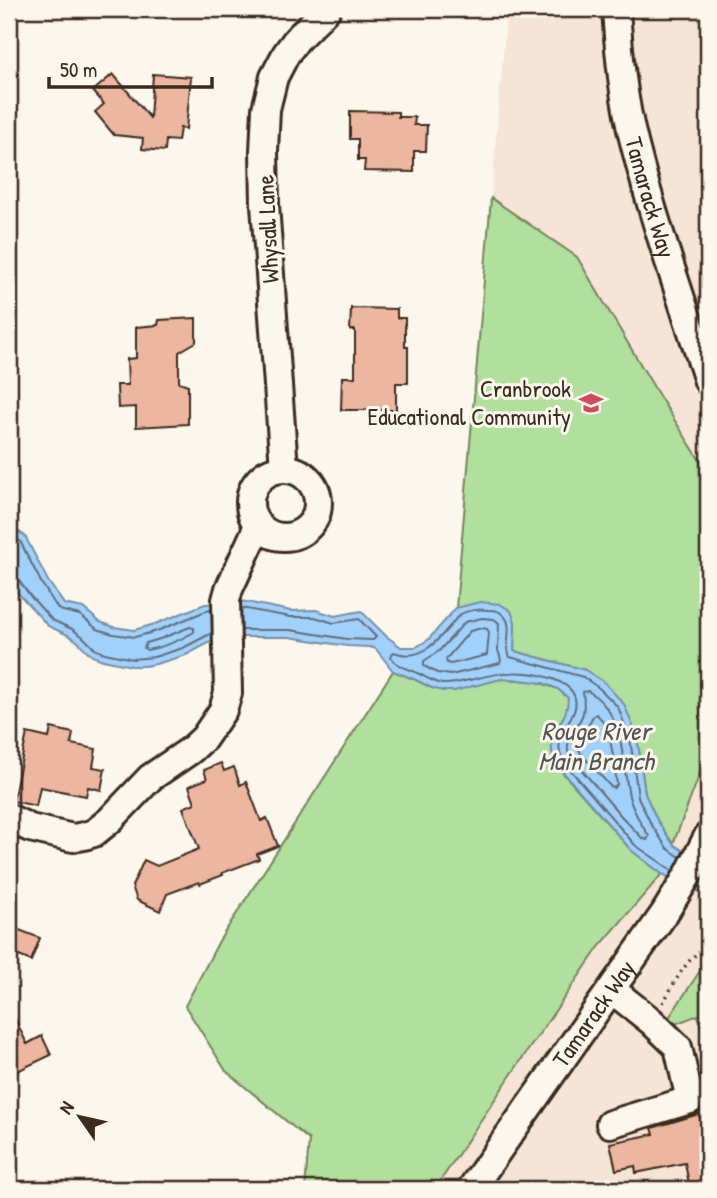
<svg xmlns="http://www.w3.org/2000/svg" width="717" height="1198" viewBox="0 0 717 1198" font-family="'Patrick Hand',sans-serif">
<rect width="100%" height="100%" fill="#fbf7ec"/>
<filter id="ink" filterUnits="userSpaceOnUse"><feTurbulence type="fractalNoise" baseFrequency=".0143" numOctaves="2"/><feDisplacementMap in="SourceGraphic" scale="14" xChannelSelector="R" yChannelSelector="G"/><feConvolveMatrix kernelMatrix="1 2 1 2 8 2 1 2 1" color-interpolation-filters="sRGB"/></filter>
<g filter="url(#ink)">
<path fill="#f6e4d6" d="M507,9H708V1189H405L195,1020L456,607Z"/>
<path fill="#b1df9e" stroke="#76845e" stroke-width="2" d="M491,198L577,257L658,394L708,473V732L704,763L673,844L657,820L645,794L637,736L585,670L514,651L515,622L456,608Z
M393,671L414,679L432,688L501,679L535,681L558,689L568,698V709L553,735L562,772L631,850L662,874L599,947L511,1075L435,1189H305L309,1140L226,1071L185,1006L219,941Z
M708,959V1057L698,1015L675,1024L668,1019Z"/>
<path fill="#a0d1fd" stroke="#788ea4" stroke-width="2" d="M9,525L25,536L48,581L64,604L83,608L100,622L114,627L134,630L155,624L205,604L241,601L291,611L316,610L335,616L361,611L386,636L401,647H416L428,640L456,608L480,602L500,604L511,611L515,622L514,651L585,670L604,682L624,704L637,736L645,794L657,820L673,844L708,867V896L662,874L631,850L555,763C543,732 568,726 568,698L558,689L543,683L512,679H501L454,691H443L432,688L414,679L393,671L376,649L370,647L347,646L289,637H220L186,655L156,664L145,666H132L103,660L92,656L77,641L68,635L48,626L17,592L9,579Z"/>
<g fill="none" stroke-linecap="round" stroke-linejoin="round">
<path stroke="#636d77" stroke-width="2" d="M9,534L20,541L42,584L58,609L63,611L80,615L97,629L113,634L135,637L157,631L206,611L211,610
M9,575L17,578L31,597L52,620L72,629L82,636L96,650L105,653L133,659L154,657L183,648L212,633
M241,608L290,617H315L334,623L359,619L376,637L373,640L347,639L290,630H242
M482,618L494,619L499,623L498,650L501,660L500,663L451,675L437,673L424,666V661L439,651L465,622Z
M190,627L194,628V632C179,641 164,647 147,650L144,648L146,643L160,639Z
M482,628L487,629L489,632L487,655L451,664L447,663L446,659L470,631Z
M588,691C626,715 621,757 629,796C632,809 641,824 649,836L647,840L642,838L622,817L569,755C564,740 576,730 582,716C585,709 584,700 583,692Z
M596,714C612,725 614,766 617,785L614,788L611,787L582,755L578,748L593,716Z
M673,871L635,845L562,760C550,731 583,718 574,695C570,686 561,682 553,679C526,669 501,672 474,679C464,681 453,685 442,684C432,682 423,675 413,671C403,667 397,666 391,657L392,654L394,652C419,662 435,644 450,626C453,623 457,616 461,614C468,610 480,609 488,610C494,610 499,610 503,615C515,625 503,644 510,657L583,677L599,688L618,707L630,738L638,797L651,824L667,848L680,857"/>
</g>
<path fill="#ecb6a1" stroke="#3b2a1e" stroke-width="2" d="M113,74L150,118L153,74L191,77L186,129L180,128L178,141L166,140L165,151L142,149L143,138L114,135L95,112L104,104L93,91Z
M350,111L398,112V117H415L414,125H427L426,151H414V172L364,171L365,160H358V139H350Z
M351,308L397,309V318H405V347H408V383H396V410H341L342,377H355V330H350Z
M196,318V342L179,352V382L188,385V424L136,427V407L118,408L117,385H128L127,359L136,358V327L158,325L159,320Z
M51,728L73,733L71,744L96,749L93,767L105,769L101,790L88,787L86,796L40,787L36,806L13,801L27,733L49,738Z
M221,763L224,771L234,767L240,785L246,782L261,821L267,818L278,846L257,854L259,859L222,873L223,875L200,884L199,882L167,894L160,911L137,900L132,886L144,860L157,866L199,849L183,808L195,803L189,786L207,779L204,770Z
M9,926L40,938L31,961L9,952Z
M9,1006L27,1044L42,1036L51,1055L9,1075Z
M699,1114L708,1162V1189H690L685,1163L636,1173L635,1166L616,1170L610,1143L654,1134L652,1128Z"/>
<g fill="none" stroke-linecap="round" stroke-linejoin="round">
<g stroke="#3b2a1e" stroke-width="32">
<g id="minor">
<path id="s1" d="M616,9C619,55 623,101 635,146C655,225 683,303 708,381"/>
<path d="M284,468L265,205L264,151L266,109L274,77L286,54L297,39L327,9"/>
<circle cx="284" cy="503" r="34"/>
<path d="M9,818L30,828L73,838L84,836L94,833L110,820L150,778L191,750L204,738L223,710L228,693L226,600L229,589L258,526"/>
<path d="M610,1124L690,1100L678,1047L651,1021L612,990"/>
<path id="s2" d="M471,1189L664,914L688,875L708,836"/>
</g>
</g>
<path stroke="#3b2a1e" stroke-width="3.5" stroke-dasharray="2 5" stroke-linecap="butt" d="M663,1003C675,982 687,957 708,945"/>
<use href="#minor" stroke="#fbf7ec" stroke-width="26"/>
</g>
</g>
<defs>
<g id="school-bare" transform="scale(1.89)"><path d="M0-5L7-2L0 1L-7-2ZM-4 1L0 2.5L4 1V4Q0 6-4 4Z" fill="#d1495b" stroke="#fbf7ec" stroke-width="2.5" paint-order="stroke"/></g>
</defs>
<g fill-rule="evenodd">
<use href="#school-bare" x="591" y="403"/>
</g>
<g text-anchor="middle" stroke-width="6" stroke-linejoin="round" paint-order="stroke">
<g font-size="24" fill="#3b2a1e" stroke="#fbf7ec">
<text dy="8" stroke="none"><textPath href="#s1" startOffset="192">Tamarack Way</textPath></text>
<text transform="translate(268 229) rotate(-93)" y="8">Whysall Lane</text>
<text dy="8" stroke="none"><textPath href="#s2" startOffset="214">Tamarack Way</textPath></text>
</g>
<g font-size="24" fill="#3b2a1e" stroke="#fbf7ec" text-anchor="end">
<text x="571" y="397">Cranbrook<tspan x="571" dy="28">Educational Community</tspan></text>
</g>
<g font-size="26" font-style="italic" fill="#545456" stroke="#fbf7ec">
<text x="596" y="740">Rouge River<tspan x="596" dy="30">Main Branch</tspan></text>
</g>
</g>
<rect width="717" height="1198" fill="none" stroke="#fbf7ec" stroke-width="35"/>
<rect x="18" y="18" width="682" height="1163" fill="none" stroke="#3b2a1e" stroke-width="2.5" filter="url(#ink)"/>
<g transform="translate(80 1117) rotate(304)" stroke="#fbf7ec" stroke-width="5" paint-order="stroke">
<path d="M0-5L12 26L0 18L-12 26Z" fill="#3b2a1e"/>
<text y="-10" font-size="19" font-weight="bold" text-anchor="middle" fill="#3b2a1e">N</text>
</g>
<path d="M49 77v10h163v-10" fill="none" stroke="#3b2a1e" stroke-width="3.5"/>
<text x="60" y="77" font-size="21" fill="#3b2a1e" stroke="#fbf7ec" stroke-width="5" paint-order="stroke">50 m</text>
</svg>
